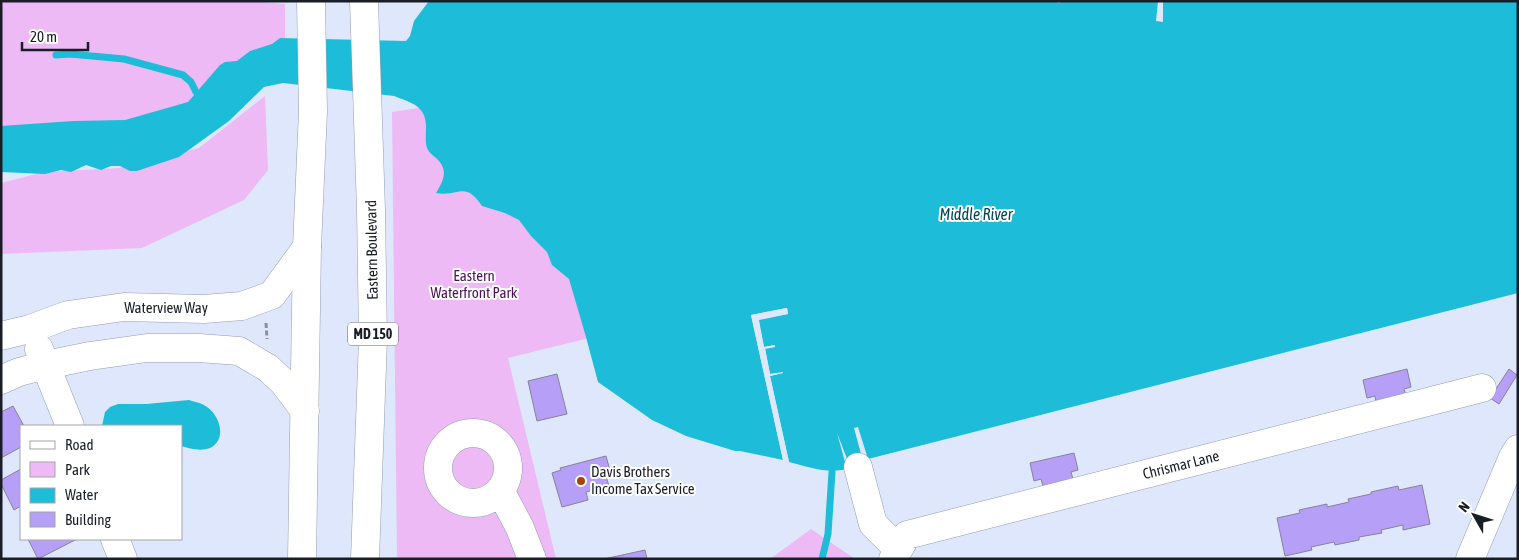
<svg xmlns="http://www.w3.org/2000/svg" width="1519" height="560" viewBox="0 0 1519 560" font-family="'Asap Condensed',sans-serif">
<rect width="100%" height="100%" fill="#dfe7fd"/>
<path fill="#edbaf5" d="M1,1H252L285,4V47C231,80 176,120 110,121L1,140Z
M265,96L268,170L244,200L142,248L1,254V183L44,172L119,168L199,148Z
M419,108L448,143L523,221L555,251L591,320L593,337L508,358L556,559H397L392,112Z
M811,529L855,559H770Z"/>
<path fill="#1dbdda" d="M429,1H1056L1059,3L1060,1H1158L1156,21L1163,22V1H1518V293L868,459L858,427L854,428L864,465L851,469L837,433L847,469C827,474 809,467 789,462L770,376L783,373L770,374L765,348L775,347V345L764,347L758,319L788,314L787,308L751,315L783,460L740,451H735L686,436L652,420L598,382L586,337L569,279L552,265L547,252L531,236L519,220L505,213L482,206C465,180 459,197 436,193C443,182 449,170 437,159C434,156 429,153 427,148C425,142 426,135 426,129C427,106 412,103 394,96L283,83L264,87L229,121L179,157L137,171H130L120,166H111L101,170L86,165L71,172L61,170L45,174L1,172V126L73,121L125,120L188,102L220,65L225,62L237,61L250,51L272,44L280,38L406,41L410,36L414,21Z
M189,400C195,402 202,403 207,407C219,415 227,437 212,447C203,452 190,449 181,446V426H102L105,412L110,407L118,404H146Z"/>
<path fill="#dfe7fd" d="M787,308L788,314L759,320L764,347L775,345V347L765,349L770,374L783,372V373L770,376L789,462L786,461L756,319L758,317L785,311L754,317L785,461L783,460L751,315Z"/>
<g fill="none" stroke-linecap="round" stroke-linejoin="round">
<path stroke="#1dbdda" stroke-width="7" d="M56,55L70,54L124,59L183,75L191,82L196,92
M822,559L828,534L832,472"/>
</g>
<path fill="#b59ff7" stroke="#87829b" d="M1407,369L1411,387L1404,389L1406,395L1376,402L1375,396L1367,398L1363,380Z
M1509,369L1517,375L1499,404L1490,398Z
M557,374L567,414L537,421L528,381Z
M13,406L24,426H21V447L1,458V412Z
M1074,453L1078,470L1071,472L1073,479L1043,486L1041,479L1034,481L1030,463Z
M606,456L611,474L606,476L609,486L586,492L588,500L562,507L552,473L561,470L560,468Z
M21,469V506L14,510L1,484V480Z
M1422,485L1430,524L1403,530V525L1381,530L1382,533L1359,537V540L1335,545L1334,542L1311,547L1312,550L1285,556L1277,518L1300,513L1299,510L1327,504V507L1349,502L1348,499L1371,494V492L1398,486L1399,490Z
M28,539H77L38,559Z
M645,550L647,559H604Z"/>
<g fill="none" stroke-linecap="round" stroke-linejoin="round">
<g stroke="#939db6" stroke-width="29">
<path id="minor" d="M1,336L30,329L68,315L124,307L204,309L242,306L272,295L307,247
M39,349L70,426
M1,380L19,372L46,365L90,356L147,348H199L239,351L268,368L284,383L305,411
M438 468a35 35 0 1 1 70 0a35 35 0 1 1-70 0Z
M858,467L873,524L898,549
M500,490L520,528L532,559
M115,539L123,559
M893,559L907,535L1482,388
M1470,559L1513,457L1518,449"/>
</g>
<g stroke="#939db6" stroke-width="29">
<path id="major" d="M364,1L371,210L373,339L365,559
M302,559L307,247L313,111L311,1"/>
</g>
<path stroke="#8990a0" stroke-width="3" stroke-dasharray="5 2.5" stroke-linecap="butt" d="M266,323L267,339"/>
<use href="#minor" stroke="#fff" stroke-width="28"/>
<use href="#major" stroke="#fff" stroke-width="28"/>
</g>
<circle fill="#a64210" stroke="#fff" stroke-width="2" cx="581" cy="481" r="5"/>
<g text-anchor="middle" stroke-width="4" stroke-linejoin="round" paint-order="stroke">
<rect fill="#fff" stroke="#5e6167" stroke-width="1" x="348" y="322.5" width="50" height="23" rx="4"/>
<g font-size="14" font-weight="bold" fill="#191d26">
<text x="373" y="339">MD 150</text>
</g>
<g font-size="15" fill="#191d26" stroke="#fff">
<text transform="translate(372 250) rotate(-91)" y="5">Eastern Boulevard</text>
<text x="166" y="313">Waterview Way</text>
<text transform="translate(1181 465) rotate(-14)" y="5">Chrismar Lane</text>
</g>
<g font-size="15" fill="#4c1255" stroke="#fff">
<text x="474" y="281">Eastern<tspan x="474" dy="17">Waterfront Park</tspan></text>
</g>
<g font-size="15" fill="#191d26" stroke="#fff" text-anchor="start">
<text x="591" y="477">Davis Brothers<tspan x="591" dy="17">Income Tax Service</tspan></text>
</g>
<g font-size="16" font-style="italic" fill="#024450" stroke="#fff">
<text x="976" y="220">Middle River</text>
</g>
</g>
<rect width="1519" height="560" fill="none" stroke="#191d26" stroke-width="5"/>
<rect x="20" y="425" width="162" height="115" fill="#ffffff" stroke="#a3a5a8"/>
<rect x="30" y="441" width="25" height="8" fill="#ffffff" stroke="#a3a5a8"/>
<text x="65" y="450" font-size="15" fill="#191d26">Road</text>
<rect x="30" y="462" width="25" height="15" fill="#edbaf5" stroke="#a3a5a8"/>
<text x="65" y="475" font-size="15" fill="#191d26">Park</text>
<rect x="30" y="488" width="25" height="15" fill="#1dbdda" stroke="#a3a5a8"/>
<text x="65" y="500" font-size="15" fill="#191d26">Water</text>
<rect x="30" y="512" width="25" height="15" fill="#b59ff7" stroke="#a3a5a8"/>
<text x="65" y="525" font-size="15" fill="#191d26">Building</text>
<g transform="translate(1474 515) rotate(309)" stroke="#ffffff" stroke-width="4" paint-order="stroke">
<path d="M0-4L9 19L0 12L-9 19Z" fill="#191d26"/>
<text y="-8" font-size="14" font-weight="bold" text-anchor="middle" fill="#191d26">N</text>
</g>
<path d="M22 42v8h66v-8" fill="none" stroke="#191d26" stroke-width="2.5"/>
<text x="30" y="42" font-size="15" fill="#191d26" stroke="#ffffff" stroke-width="4" paint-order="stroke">20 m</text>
</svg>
